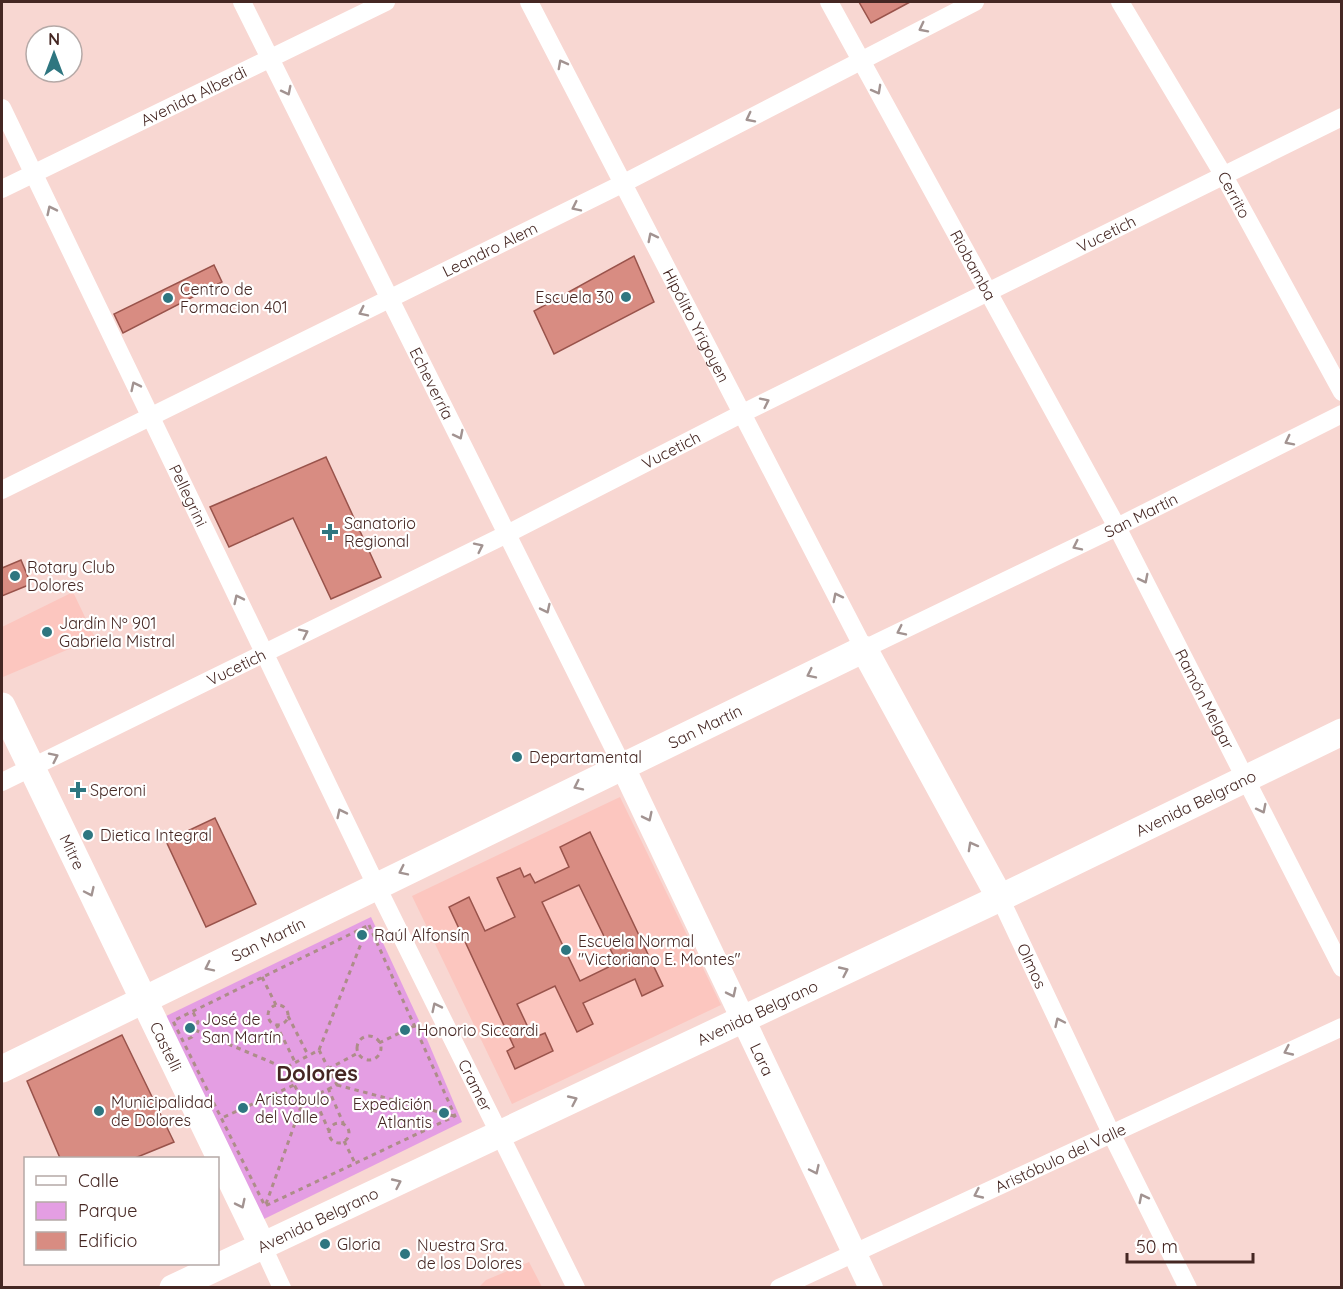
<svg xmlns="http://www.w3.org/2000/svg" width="1343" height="1289" viewBox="0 0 1343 1289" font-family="Quicksand,sans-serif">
<rect width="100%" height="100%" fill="#f8d7d2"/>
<path fill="#fcc6bf" d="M73,592L95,638L3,677L2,627Z
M620,797L721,1005L512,1104L412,896Z
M529,1262L542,1287H479L486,1280Z"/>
<path fill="#e49ee3" d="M371,917L421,1025L462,1122L260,1221L162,1018Z"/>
<path fill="#d88c82" stroke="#99534b" stroke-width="1.5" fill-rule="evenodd" d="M859,2H910L871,23Z
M634,256L654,302L554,354L534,311Z
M214,265L222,282L123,333L114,314Z
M326,457L381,577L331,599L293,518L229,547L210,507Z
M21,560L31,584L2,596V568Z
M215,818L256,904L206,927L166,841Z
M590,832L663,986L642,996L635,979L583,1003L593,1024L577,1032L555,986L517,1004L533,1038L545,1033L553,1051L515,1069L507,1051L514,1047L449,907L469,897L485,931L515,917L497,878L520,868L524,877L530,874L535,883L569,867L560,847ZM579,885L617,963L580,981L542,902Z
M122,1035L174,1142L135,1158H60L27,1081Z"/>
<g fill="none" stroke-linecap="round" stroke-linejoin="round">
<path stroke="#ad8d89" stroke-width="3" stroke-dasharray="4.5 4.5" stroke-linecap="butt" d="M369,925L455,1116L265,1206L173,1021Z
M262,977L276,1005
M268 1015a10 10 0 1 1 20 0a10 10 0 1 1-20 0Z
M288,1016L308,1055
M276,1024L295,1062
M195,1030L285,1068
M357 1048a12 12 0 1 1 24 0a12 12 0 1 1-24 0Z
M188,1039L192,1037L198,1022L193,1012
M379,1043L414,1026
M319,1050L337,1085L303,1101L285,1068Z
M319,1050L368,926
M328,1069L358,1053
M337,1085L454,1116
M328,1088L344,1125
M313,1095L329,1131
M224,1117L294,1085
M329 1133a10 10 0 1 1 20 0a10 10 0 1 1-20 0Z
M344,1141L355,1163
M266,1204L303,1101"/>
<g stroke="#fff" stroke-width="18">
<path id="s1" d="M242,2L622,765"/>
<path id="s2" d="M529,2L864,649L1117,527L1342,414"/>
<path id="s3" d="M829,2L1117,527L1342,968"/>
<path id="s4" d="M1120,2L1224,176L1342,392"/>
<path id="s5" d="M2,108L376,885L576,1288"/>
<path id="s6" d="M2,189L386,2"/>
<path id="s7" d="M2,490L624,183L975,2"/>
<path id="s8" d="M2,782L509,533L743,413L1342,117"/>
<path id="s9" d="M1000,898L1111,1133L1188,1288"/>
<path d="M263,1247L282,1288"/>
<path id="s10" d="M779,1288L1342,1027"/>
</g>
<path stroke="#fff" stroke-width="24" id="s11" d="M622,765L871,1288"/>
<g stroke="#fff" stroke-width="27">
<path id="s12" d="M2,706L263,1247"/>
<path id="s13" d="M2,1069L864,649L1000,898"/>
<path id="s14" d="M173,1288L1000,898L1342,732"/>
</g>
</g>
<defs><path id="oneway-chevron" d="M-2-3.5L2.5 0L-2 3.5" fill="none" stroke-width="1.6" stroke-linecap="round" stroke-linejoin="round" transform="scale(1.5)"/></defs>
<g stroke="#a29391">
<use href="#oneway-chevron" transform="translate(923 28) rotate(153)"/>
<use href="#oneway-chevron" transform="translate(562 64) rotate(-118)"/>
<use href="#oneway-chevron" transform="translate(877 90) rotate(61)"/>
<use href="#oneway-chevron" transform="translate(287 91) rotate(63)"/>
<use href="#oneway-chevron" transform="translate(750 118) rotate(153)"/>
<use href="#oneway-chevron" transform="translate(576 207) rotate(154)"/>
<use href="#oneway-chevron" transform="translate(51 210) rotate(-116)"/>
<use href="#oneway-chevron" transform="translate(652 237) rotate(-117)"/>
<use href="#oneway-chevron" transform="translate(363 312) rotate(154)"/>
<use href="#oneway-chevron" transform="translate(135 386) rotate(-116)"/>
<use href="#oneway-chevron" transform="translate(765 402) rotate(-26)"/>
<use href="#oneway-chevron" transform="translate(459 435) rotate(63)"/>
<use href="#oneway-chevron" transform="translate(1289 441) rotate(153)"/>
<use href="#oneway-chevron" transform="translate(1077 546) rotate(154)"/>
<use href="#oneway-chevron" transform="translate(479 547) rotate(-26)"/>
<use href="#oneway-chevron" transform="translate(1144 579) rotate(63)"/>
<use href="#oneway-chevron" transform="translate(837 597) rotate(-117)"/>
<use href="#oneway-chevron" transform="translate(238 599) rotate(-116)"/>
<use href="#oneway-chevron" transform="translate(546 609) rotate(64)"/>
<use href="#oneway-chevron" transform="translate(901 631) rotate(154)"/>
<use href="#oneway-chevron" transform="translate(304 633) rotate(-26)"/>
<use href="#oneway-chevron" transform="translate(811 674) rotate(154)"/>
<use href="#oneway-chevron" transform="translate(54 757) rotate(-26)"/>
<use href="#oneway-chevron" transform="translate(578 786) rotate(154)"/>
<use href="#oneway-chevron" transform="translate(1262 809) rotate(63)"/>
<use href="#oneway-chevron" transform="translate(341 813) rotate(-116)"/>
<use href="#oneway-chevron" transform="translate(648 817) rotate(64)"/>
<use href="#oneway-chevron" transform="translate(972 846) rotate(-119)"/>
<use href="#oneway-chevron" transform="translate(403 871) rotate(154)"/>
<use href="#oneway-chevron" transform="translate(90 892) rotate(65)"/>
<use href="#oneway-chevron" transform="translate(209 967) rotate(154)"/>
<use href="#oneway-chevron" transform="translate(844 971) rotate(-25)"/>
<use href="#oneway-chevron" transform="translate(732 993) rotate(64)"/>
<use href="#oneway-chevron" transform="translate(436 1007) rotate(-116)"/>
<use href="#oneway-chevron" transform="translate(1059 1022) rotate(-115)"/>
<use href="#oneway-chevron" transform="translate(1288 1051) rotate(155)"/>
<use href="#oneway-chevron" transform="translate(573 1100) rotate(-25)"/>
<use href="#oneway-chevron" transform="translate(815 1170) rotate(65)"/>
<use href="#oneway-chevron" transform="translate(397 1183) rotate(-25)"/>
<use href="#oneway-chevron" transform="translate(978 1194) rotate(155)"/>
<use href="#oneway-chevron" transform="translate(1143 1198) rotate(-117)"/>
<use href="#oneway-chevron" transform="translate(241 1204) rotate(64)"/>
</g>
<g fill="#2e7680" stroke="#fff" stroke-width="2">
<circle cx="626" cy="297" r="6"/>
<circle cx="168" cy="298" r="6"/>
<path d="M327 523h6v6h6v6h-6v6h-6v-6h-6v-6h6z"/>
<circle cx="15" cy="576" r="6"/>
<circle cx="47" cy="632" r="6"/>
<circle cx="517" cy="757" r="6"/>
<path d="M75 781h6v6h6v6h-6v6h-6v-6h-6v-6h6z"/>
<circle cx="88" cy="835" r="6"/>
<circle cx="362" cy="935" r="6"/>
<circle cx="566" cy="950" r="6"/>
<circle cx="190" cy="1028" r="6"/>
<circle cx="405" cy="1030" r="6"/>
<circle cx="243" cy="1108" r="6"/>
<circle cx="99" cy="1111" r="6"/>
<circle cx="444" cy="1113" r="6"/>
<circle cx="325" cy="1244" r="6"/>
<circle cx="405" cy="1254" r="6"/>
</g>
<g text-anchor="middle" stroke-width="4.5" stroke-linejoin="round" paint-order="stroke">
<g font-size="16" fill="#452723" stroke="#fff">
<text dy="6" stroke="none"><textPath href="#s6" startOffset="213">Avenida Alberdi</textPath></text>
<text dy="6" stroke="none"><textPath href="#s4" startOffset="224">Cerrito</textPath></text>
<text dy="6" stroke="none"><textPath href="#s8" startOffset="1233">Vucetich</textPath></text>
<text dy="6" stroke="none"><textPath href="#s7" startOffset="544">Leandro Alem</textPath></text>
<text dy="6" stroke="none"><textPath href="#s3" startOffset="300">Riobamba</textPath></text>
<text dy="6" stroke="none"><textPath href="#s2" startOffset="364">Hipólito Yrigoyen</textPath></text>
<text dy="6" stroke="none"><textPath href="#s1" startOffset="426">Echeverría</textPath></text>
<text dy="6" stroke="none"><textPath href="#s8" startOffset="747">Vucetich</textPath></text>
<text dy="6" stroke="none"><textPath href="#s5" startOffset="430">Pellegrini</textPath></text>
<text dy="6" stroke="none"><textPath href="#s2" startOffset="1036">San Martín</textPath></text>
<text dy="6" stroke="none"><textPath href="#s8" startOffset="261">Vucetich</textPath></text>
<text dy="6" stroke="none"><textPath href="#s3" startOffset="792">Ramón Melgar</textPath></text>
<text dy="6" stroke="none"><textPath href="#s13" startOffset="782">San Martín</textPath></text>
<text dy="6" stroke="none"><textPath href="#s14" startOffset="1132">Avenida Belgrano</textPath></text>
<text dy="6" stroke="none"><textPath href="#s12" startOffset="162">Mitre</textPath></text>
<text dy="6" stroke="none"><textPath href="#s13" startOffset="296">San Martín</textPath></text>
<text dy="6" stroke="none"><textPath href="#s9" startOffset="75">Olmos</textPath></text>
<text dy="6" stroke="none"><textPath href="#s14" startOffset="646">Avenida Belgrano</textPath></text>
<text dy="6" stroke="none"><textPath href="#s12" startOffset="378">Castelli</textPath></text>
<text dy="6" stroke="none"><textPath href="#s11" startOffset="326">Lara</textPath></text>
<text dy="6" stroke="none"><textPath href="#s5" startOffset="1086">Cramer</textPath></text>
<text dy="6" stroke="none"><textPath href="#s10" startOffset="310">Aristóbulo del Valle</textPath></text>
<text dy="6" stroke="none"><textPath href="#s14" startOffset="160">Avenida Belgrano</textPath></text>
</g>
<g font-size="16" fill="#452723" stroke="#fff" text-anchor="start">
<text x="180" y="295">Centro de<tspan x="180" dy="18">Formacion 401</tspan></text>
<text x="614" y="303" text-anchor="end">Escuela 30</text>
<text x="344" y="529">Sanatorio<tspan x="344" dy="18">Regional</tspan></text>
<text x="27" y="573">Rotary Club<tspan x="27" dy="18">Dolores</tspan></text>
<text x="59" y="629">Jardín Nº 901<tspan x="59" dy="18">Gabriela Mistral</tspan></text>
<text x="529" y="763">Departamental</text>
<text x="90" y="796">Speroni</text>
<text x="100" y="841">Dietica Integral</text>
<text x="374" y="941">Raúl Alfonsín</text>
<text x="578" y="947">Escuela Normal<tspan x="578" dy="18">"Victoriano E. Montes"</tspan></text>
<text x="202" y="1025">José de<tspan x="202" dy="18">San Martín</tspan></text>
<text x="417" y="1036">Honorio Siccardi</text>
<text x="255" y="1105">Aristobulo<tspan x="255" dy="18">del Valle</tspan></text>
<text x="111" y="1108">Municipalidad<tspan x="111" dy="18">de Dolores</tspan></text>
<text x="432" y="1110" text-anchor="end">Expedición<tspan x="432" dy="18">Atlantis</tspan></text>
<text x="337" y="1250">Gloria</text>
<text x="417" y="1251">Nuestra Sra.<tspan x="417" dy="18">de los Dolores</tspan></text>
</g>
<g font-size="22" font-weight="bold" fill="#452723" stroke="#fff">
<text x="317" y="1081">Dolores</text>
</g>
</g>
<rect width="1343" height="1289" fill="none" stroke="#452723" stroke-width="6"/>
<rect x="24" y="1157" width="195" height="108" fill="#ffffff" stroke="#b5a9a7" stroke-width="1.5"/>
<rect x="36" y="1176" width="30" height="9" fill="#ffffff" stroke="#b5a9a7" stroke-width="1.5"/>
<text x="78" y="1187" font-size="18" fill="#452723">Calle</text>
<rect x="36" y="1202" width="30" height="18" fill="#e49ee3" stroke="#b5a9a7" stroke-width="1.5"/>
<text x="78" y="1217" font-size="18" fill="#452723">Parque</text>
<rect x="36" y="1232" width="30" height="18" fill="#d88c82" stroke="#b5a9a7" stroke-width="1.5"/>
<text x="78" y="1247" font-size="18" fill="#452723">Edificio</text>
<g transform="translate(54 54)"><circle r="28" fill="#ffffff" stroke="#b5a9a7" stroke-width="1.5"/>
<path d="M0-4.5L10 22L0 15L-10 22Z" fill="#2e7680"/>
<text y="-9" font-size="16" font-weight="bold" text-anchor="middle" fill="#452723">N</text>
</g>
<path d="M1127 1253v9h126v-9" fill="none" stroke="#452723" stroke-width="3"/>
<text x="1136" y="1253" font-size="18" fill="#452723" stroke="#ffffff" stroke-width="4.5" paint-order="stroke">50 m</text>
</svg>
